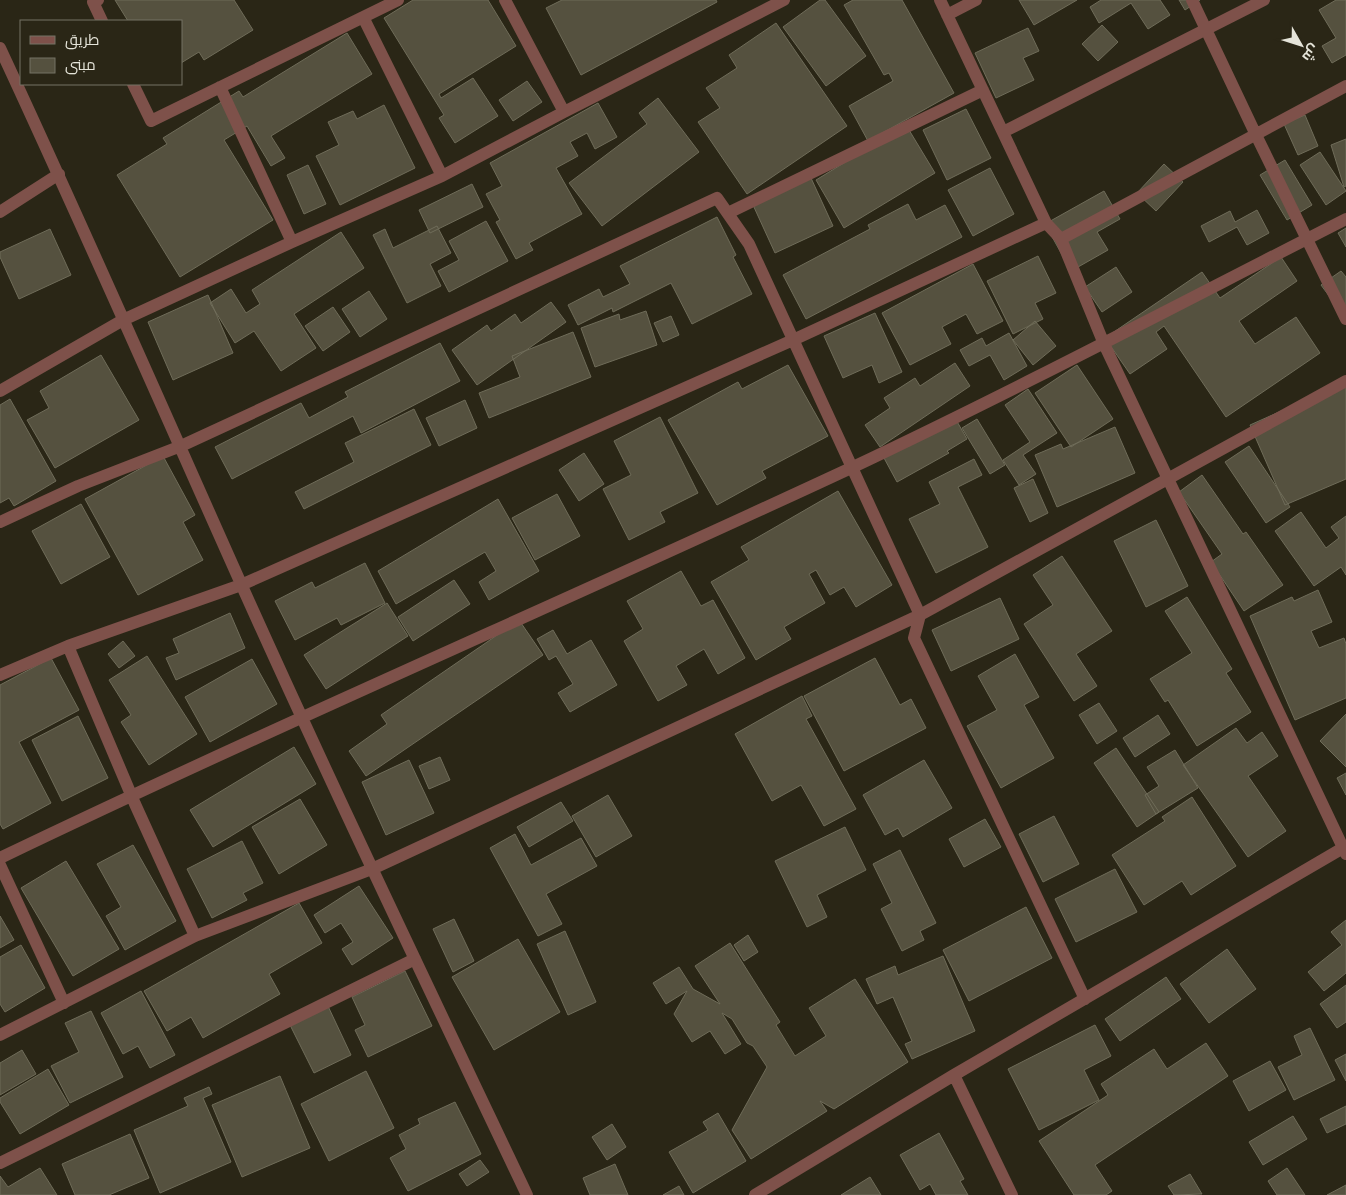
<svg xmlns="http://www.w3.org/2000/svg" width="1346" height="1195" viewBox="0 0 1346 1195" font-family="'Alegreya Sans',Cairo,sans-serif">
<rect width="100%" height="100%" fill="#2a2616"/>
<path fill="#55513f" stroke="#6f6c59" d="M115,0H234L253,30L204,60L199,52L181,63V21H128Z
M413,0H488L516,46L439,94L441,98L473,78L498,116L455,143L439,118L444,115L384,18Z
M562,0H716L717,2L581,75L546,8Z
M820,0H825L866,56L826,86L783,27Z
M853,0H902L954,93L868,141L849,106L893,81L889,73L884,75L844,5Z
M1019,0H1077L1034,25Z
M1101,0H1160L1170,15L1148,29L1131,3L1099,23L1090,7Z
M1179,0H1200L1185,10Z
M1336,0H1346V55L1332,63L1322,46L1336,38L1319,10Z
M776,23L847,126L747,194L698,122L720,108L706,88L737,68L729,55Z
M1102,25L1118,42L1098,61L1082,44Z
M1028,28L1039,51L1023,58L1034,80L996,98L975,53Z
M347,33L372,74L271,136L285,158L271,166L247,126L224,140L273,220L180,277L117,175L167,144L163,138L239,91L243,97Z
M527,81L542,102L513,121L499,100Z
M658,98L699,152L602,226L569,183L647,124L639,113Z
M598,103L617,137L595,149L587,133L570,142L578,156L556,168L582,214L529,243L533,250L516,259L496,222L500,220L486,194L502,186L490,163Z
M384,105L415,168L340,205L316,156L339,145L328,122L353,111L357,119Z
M966,109L991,158L947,180L923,130Z
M1305,115L1318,146L1298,155L1284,124Z
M906,125L935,173L844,228L816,180Z
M1346,139V186L1344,187L1331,145Z
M1320,152L1346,191L1326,205L1300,165Z
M1285,160L1312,205L1287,220L1260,175Z
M1164,164L1183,182L1156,211L1137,193Z
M308,165L326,204L304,214L287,175Z
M990,168L1014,214L973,236L948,190Z
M811,178L833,226L775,253L753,205Z
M472,184L483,207L430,233L419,210Z
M1104,191L1120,219L1097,232L1108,250L1071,271L1045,224Z
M908,204L916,220L945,205L962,237L806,319L783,275L870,229L868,225Z
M1257,210L1269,233L1247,245L1237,227L1209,242L1201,226L1230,211L1235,222Z
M717,217L736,255L733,257L752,294L692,324L671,283L613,312L612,308L578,325L568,305L599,289L603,297L630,284L620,266Z
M486,221L508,261L449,292L438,271L459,260L449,241Z
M437,226L451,253L430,264L441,286L407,303L373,235L385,229L393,248Z
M1346,228V247L1338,233Z
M50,229L71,275L19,299L0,257V252Z
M341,232L364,268L294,314L316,348L281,371L254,331L235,343L210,303L231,289L246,313L260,304L252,290Z
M1038,256L1056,293L1035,303L1043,319L1013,334L987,281Z
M1281,257L1297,281L1239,321L1255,344L1296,317L1320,353L1226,417L1164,326L1156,332L1167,349L1130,374L1105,338L1202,272L1220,298Z
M973,264L1003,321L977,334L966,314L942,327L951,344L910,365L882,313Z
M1116,267L1132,292L1102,312L1085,287Z
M1341,271L1346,277V319L1321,285Z
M369,291L387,319L360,337L342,309Z
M208,295L233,353L173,380L148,322Z
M551,302L566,322L477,385L452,350L487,325L491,331L515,314L521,323Z
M333,307L350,332L323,351L305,326Z
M646,311L657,345L595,367L581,328L619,314L620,320Z
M875,313L902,372L879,383L872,365L843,378L824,336Z
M671,316L679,335L663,342L654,323Z
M1035,321L1056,346L1033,365L1013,340Z
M573,332L591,377L489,418L479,393L520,377L512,356Z
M1009,333L1027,366L1004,380L990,355L969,366L960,350L982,338L986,346Z
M440,343L460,381L361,433L353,416L232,479L215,447L301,403L309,418L348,397L345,392Z
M101,355L139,420L55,468L27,420L49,408L40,391Z
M955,363L970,386L880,447L865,425L890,408L884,398L915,378L920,386Z
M788,365L828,436L762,471L766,478L717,505L668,420L738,382L742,389Z
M1077,365L1113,419L1071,447L1035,393Z
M1346,382V479L1285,505L1250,425Z
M1028,389L1057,433L1023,455L1036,474L1019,485L1003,460L1030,442L1005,405Z
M10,399L56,481L14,506L9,498L0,503V405Z
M465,400L477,428L439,446L426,418Z
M414,409L431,445L304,509L295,492L354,462L345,443Z
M660,417L698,493L660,512L665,522L629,540L603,489L631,475L614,441Z
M955,418L967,439L947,451L949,453L897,482L884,458Z
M977,419L1005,465L990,474L962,428Z
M1115,427L1135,473L1057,507L1035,455L1061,444L1063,449Z
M1249,446L1290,507L1266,523L1225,462Z
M584,453L604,484L579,501L559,470Z
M163,456L195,515L183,522L203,560L138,595L85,499Z
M974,459L982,475L958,487L988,547L936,573L909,519L940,504L929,482Z
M1202,475L1243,534L1246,532L1283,585L1244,611L1211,562L1222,554L1179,492Z
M1033,479L1048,513L1030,522L1014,488Z
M838,491L892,585L856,607L844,587L830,595L816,570L809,574L825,603L784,627L791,639L756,660L711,582L749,560L741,547Z
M557,494L580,536L535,560L512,518Z
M498,499L539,571L489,600L479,582L496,571L485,552L396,604L378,571Z
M81,504L110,557L61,584L32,531Z
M1301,512L1326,548L1339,538L1331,527L1346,516V575L1341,567L1314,586L1275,531Z
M1156,520L1188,586L1146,607L1114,541Z
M1062,556L1112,631L1076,654L1097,686L1074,701L1024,624L1053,605L1033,575Z
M365,563L385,603L341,625L337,618L295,640L275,601L312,582L315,588Z
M681,571L701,606L713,600L745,658L718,674L704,649L676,666L687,685L658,701L624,641L643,629L627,601Z
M454,580L470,604L413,641L398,617Z
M1318,590L1332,622L1311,631L1319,648L1344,638L1346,644V698L1295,720L1250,616L1292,597L1294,601Z
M1187,597L1232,669L1226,673L1251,712L1197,746L1168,700L1165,702L1150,679L1192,653L1165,611Z
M1000,598L1019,639L951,671L932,630Z
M387,603L408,636L326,689L304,655Z
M230,613L245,648L176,680L166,658L179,653L173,639Z
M519,620L543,655L366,776L349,751L387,724L381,715Z
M553,630L567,654L591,640L617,685L570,712L558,693L573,684L556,656L549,660L537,639Z
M123,641L135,656L119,668L108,654Z
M1015,654L1039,697L1024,705L1054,758L1001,788L967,726L997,710L978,676Z
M147,656L197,734L149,765L121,722L131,715L109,680Z
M51,658L79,710L19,742L51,803L3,829L0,824V685Z
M875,658L900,705L911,699L926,728L844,771L804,696Z
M252,659L277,704L210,742L185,697Z
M802,696L812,716L806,719L856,809L824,826L801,785L772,801L735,734Z
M1099,703L1117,731L1097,744L1079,715Z
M1346,714V767L1320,741Z
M1158,715L1170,734L1135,757L1123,738Z
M78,716L108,778L62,801L32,740Z
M1236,728L1247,743L1262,732L1278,756L1248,776L1286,831L1248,857L1183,765Z
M294,747L316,784L213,847L190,810Z
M1116,748L1159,812L1137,827L1094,763Z
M1175,750L1198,788L1156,814L1145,795L1159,786L1147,767Z
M440,757L450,780L429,789L419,766Z
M409,760L434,813L386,835L362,782Z
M924,760L952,808L903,837L898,828L885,835L863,795Z
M1346,773V795L1337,778Z
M608,795L632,836L596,857L572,816Z
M1192,797L1236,866L1191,895L1182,881L1144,905L1112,855L1165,821L1162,817Z
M300,799L327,845L279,874L252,827Z
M561,802L573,821L529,847L517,827Z
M1054,816L1079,864L1043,882L1019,834Z
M985,819L1001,847L964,867L949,839Z
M845,827L866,870L817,895L827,917L807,927L775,861Z
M515,834L531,865L581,838L597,866L546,894L562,924L538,936L490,848Z
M242,841L263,883L243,893L247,900L212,918L187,869Z
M133,845L176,921L125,950L106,916L121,907L97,864Z
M900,850L936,923L920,931L924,940L902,951L881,909L892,903L873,864Z
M66,861L119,949L73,976L21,888Z
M1115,869L1137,912L1076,942L1055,899Z
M359,886L393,938L352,965L342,949L353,942L341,923L325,933L314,915Z
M299,903L322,943L269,974L280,994L203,1038L191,1017L167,1031L144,991Z
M1026,907L1052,958L969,1001L943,950Z
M0,916L14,940L0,948Z
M454,919L474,961L453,972L433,929Z
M1346,920V973L1324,991L1308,972L1342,945L1331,932Z
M565,931L596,1002L568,1015L537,944Z
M748,935L758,952L744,961L734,945Z
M518,939L560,1012L494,1050L452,977Z
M730,943L780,1022L776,1025L795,1056L826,1036L809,1008L855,979L908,1062L834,1109L820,1101L827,1111L751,1159L732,1130L767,1067L753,1046L747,1043L732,1019L722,1013L741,1044L725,1054L710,1031L692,1042L674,1014L687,991L666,1004L653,983L679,967L693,989L720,1004L695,966Z
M21,945L45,988L5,1012L0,1004V957Z
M1227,949L1256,989L1209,1023L1180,984Z
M943,956L975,1031L912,1059L905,1044L912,1041L893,997L877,1004L866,979L895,966L898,975Z
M405,971L432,1026L368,1057L355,1030L365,1025L352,997Z
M1166,977L1181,999L1120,1041L1105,1019Z
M1346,985V1022L1337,1028L1320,1004Z
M141,991L175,1055L150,1068L138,1046L123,1054L101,1013Z
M327,1004L351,1055L314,1073L289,1023Z
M91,1011L123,1077L70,1103L51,1066L79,1052L65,1023Z
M1095,1025L1111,1056L1084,1070L1099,1100L1039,1130L1008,1069Z
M1310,1028L1335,1080L1294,1100L1278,1067L1302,1055L1294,1036Z
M1206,1043L1228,1076L1095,1165L1112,1191L1106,1195H1074L1039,1141L1108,1095L1101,1084L1154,1049L1167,1069Z
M22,1050L36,1074L0,1095V1063Z
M1346,1054V1081L1335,1060Z
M1270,1061L1286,1090L1249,1111L1233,1081Z
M48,1069L69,1105L20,1134L0,1102V1098Z
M366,1071L394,1128L329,1161L301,1104Z
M280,1076L310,1148L242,1177L212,1105Z
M209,1087L212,1094L203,1098L231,1162L160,1193L134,1130L188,1106L184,1098Z
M455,1102L481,1154L408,1191L390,1158L406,1149L399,1135L420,1124L418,1119Z
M1346,1106V1124L1327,1133L1320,1119Z
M718,1113L746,1161L693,1193L669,1152L708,1130L703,1122Z
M1293,1116L1307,1139L1263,1165L1249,1142Z
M612,1124L626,1147L607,1160L592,1137Z
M939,1133L964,1179L960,1181L968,1195H936L930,1184L920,1190L900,1155Z
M130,1134L149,1178L109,1195H75L62,1164Z
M480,1160L489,1172L467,1186L459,1174Z
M615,1164L628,1195H590L583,1178Z
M40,1168L57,1195H0V1176L8,1187Z
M1287,1168L1305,1195H1277L1268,1181Z
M1190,1174L1202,1194L1174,1195L1168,1186Z
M870,1177L881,1195H841Z
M1346,1185V1195H1327Z
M679,1186L684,1195H663Z"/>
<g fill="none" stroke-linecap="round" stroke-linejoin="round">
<path stroke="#7e514a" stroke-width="12" d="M98,0L93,2L102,21
M505,0L564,112
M940,0L1046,223L1061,239L1104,344L1346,854
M1192,0L1256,135L1346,319
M947,15L976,0
M363,17L442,176
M0,48C83,226 162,407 242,586C334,791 431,993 527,1195
M133,84L151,121L398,0
M220,87L292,242
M1003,132L1264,0
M0,212L59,174
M728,213L983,90
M1061,239L1346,86
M0,391L123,320L292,242L442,176L564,112L784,0
M0,522L78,486L181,446L717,198L749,244L920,615L914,638L1085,999
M68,646L135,804L195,936
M0,675L68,646L241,585L793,340L1046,223
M0,858C281,723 568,600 851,468C1018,389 1181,303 1346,219
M0,865L64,1003
M0,1035L195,936L372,869L920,615L1346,381
M954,1075L1012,1195
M0,1163L415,959
M755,1195L954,1075L1343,848"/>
</g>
<rect x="20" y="20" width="162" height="65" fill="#2a2616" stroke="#757264"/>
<rect x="30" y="36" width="25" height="8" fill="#7e514a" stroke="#757264"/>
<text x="65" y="45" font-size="15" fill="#e5e4d9">طريق</text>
<rect x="30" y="58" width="25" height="15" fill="#55513f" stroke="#757264"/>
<text x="65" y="70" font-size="15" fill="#e5e4d9">مبنى</text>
<g transform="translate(1301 45) rotate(129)" stroke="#2a2616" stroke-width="4" paint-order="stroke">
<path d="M0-4L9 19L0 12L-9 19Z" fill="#e5e4d9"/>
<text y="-8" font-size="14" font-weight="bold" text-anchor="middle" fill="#e5e4d9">ش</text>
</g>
</svg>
